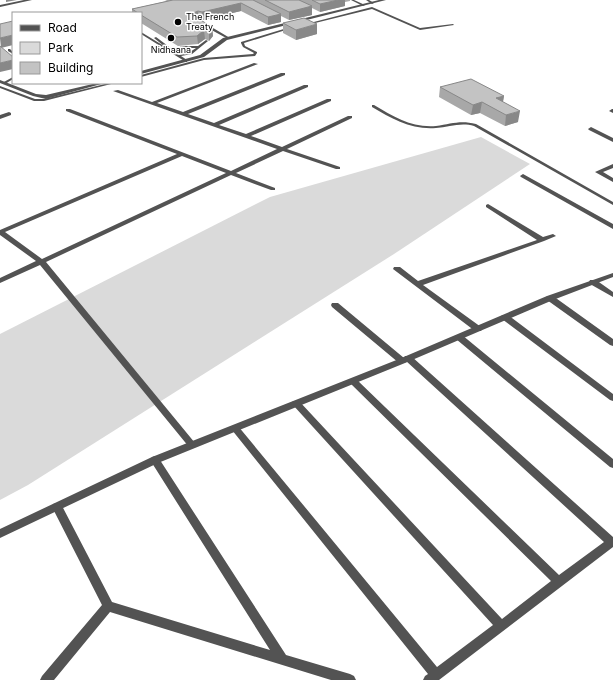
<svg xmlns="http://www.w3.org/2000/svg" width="613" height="680" viewBox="0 0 613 680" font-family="Inter,sans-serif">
<rect width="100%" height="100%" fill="#fff"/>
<path fill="#dadada" d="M481,137L530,164L394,254L28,485L0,500V334L270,197Z"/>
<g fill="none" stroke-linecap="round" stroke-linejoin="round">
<path fill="#535353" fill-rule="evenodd" d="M351,0H354L365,5L363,6Z
M366,0H369L374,3L372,4Z
M372,7L420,28L453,24L454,25L420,30L372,9L307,25L306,24Z
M206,25H208L230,38L228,39L206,27Z
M287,28L289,29L244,43L245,46L257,52V53L255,56L204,60L141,77V75L204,58L253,54L254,53L243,47L241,43V42Z
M141,32L164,46L154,38L156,37L172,49L183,46H198L206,40L208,41L192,54L181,56L187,60V62H186L141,34ZM183,48H196L190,52L179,55L172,51Z
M8,49H10L13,52V54L8,51Z
M13,77V79L5,84L2,83Z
M109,83H115L44,101H34L0,88V86L35,99H44Z
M372,105H374C394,117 412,128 436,126C451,124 460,120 476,124L613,202V205L474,126C461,122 449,127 436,128C412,130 392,119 372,107Z"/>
<path fill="#535353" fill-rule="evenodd" d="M24,0H32L0,7V5Z
M379,0H386L227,40L204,57L141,74V71L200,55L223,38Z
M254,63L258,64L157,103L183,112L281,73H285V75L188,114L214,123L304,85H308V87L219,125L246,134L327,99H331V101L251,136L282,147L348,116H352V118L287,149L340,167V169H336L283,151L236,173L275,188V190H271L231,175L46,262L195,443L197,445L195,447L192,448L189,447L40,265L0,283V278L36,261L0,235V230L177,154L66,111V109H70L231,171L277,149L113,91L118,90L152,102ZM182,156L226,173L42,259L5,232Z
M0,80L36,94L46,95L97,83H105L46,99L33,96L0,83Z
M612,109H613V113L609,111Z
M9,112L11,113V115L0,119V115Z
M591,127L613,138V142L589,130L588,129Z
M613,164V168L603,172L613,178V182L595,172Z
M523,174L613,224V229L521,177L520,176Z
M488,204L543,237L553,234L556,236L544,241L423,285L481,327L482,329L481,331H475L393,269L394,267H400L418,281L537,240L486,207V205Z
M590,280H596L613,292V297L590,284L589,282Z
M547,296H553L613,339V346L610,345L547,300L546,298Z
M332,303H338L404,358L405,356H411L613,537V547L439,680H423L425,676L428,674L232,430L230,428L232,426H238L437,667L493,625L293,405L292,403L293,401H299L502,619L551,581L350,383L349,381L350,379H356L559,575L604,542L406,361L405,363H399L332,307L331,305Z
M502,315H508L613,394V401L610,400L502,319L501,317Z
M459,334L462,335L613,459V468L610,467L456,339L455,337Z
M155,456L158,457L286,655L350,674L354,676L356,680H331L110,612L54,680H40L42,676L102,605L52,507L53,504L57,503L61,504L112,602L270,650L152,463L150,460L152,457Z"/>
<path fill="#535353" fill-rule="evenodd" d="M613,273V277L553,300L405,363L158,463L0,538V529L152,457L399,359L547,296Z"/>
</g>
<path fill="#a8a8a8" d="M165,0H350V1L345,2V6L320,12L312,8V15L289,20L281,16V22L268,25L241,11L203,20H200L212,27L213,36L209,41L205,39L198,44L178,46L141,23V13H132V9L167,1Z
M283,23L317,34L296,40L283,33Z
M440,87L504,96L503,102L518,122L505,126L480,113L471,115L439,97Z"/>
<path fill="#888" d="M6,0H17L6,2Z
M338,0H345V6L320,12V4Z
M241,3V11L203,20L202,12Z
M312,6V15L289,20V12Z
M198,11L199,20L191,14Z
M281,14V22L268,25V17Z
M317,24V34L296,40V30Z
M212,27L213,36L209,41V32Z
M204,30L205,39L198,44L197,36Z
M13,35V45L1,48L0,38Z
M13,60V69L0,72V63Z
M504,96L502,106L496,98Z
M482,102L480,113L471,115L473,105Z
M520,111L518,122L505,126L506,115Z"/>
<path fill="#c3c3c3" stroke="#888" d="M173,0H253L281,14L268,17L241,3L202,12L198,11L191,14L212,27L209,32L204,30L197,36L177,37L141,15V13H138L132,9Z
M265,0H299L312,6L289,12Z
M312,0H338L320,4Z
M304,18L317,24L296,30L283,23Z
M13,21V35L0,38V24Z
M0,46L13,57V60L0,63Z
M471,79L504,96L496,98L520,111L506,115L482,102L473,105L440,87Z"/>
<g fill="#000" stroke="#fff" stroke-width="1.5">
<circle cx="178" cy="22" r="4"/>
<circle cx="171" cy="38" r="4"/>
</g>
<g text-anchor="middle" stroke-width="3" stroke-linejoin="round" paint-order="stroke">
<g font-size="9" fill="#000" stroke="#fff" text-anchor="start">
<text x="186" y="20">The French<tspan x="186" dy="10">Treaty</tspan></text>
<text x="171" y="53" text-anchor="middle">Nidhaana</text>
</g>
</g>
<rect x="12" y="12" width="130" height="72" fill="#ffffff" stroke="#999999"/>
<rect x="20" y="25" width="20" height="6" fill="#535353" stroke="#999999"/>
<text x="48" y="32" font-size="12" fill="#000000">Road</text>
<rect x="20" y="42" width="20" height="12" fill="#dadada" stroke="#999999"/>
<text x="48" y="52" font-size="12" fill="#000000">Park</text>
<rect x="20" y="62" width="20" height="12" fill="#c3c3c3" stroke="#999999"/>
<text x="48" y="72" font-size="12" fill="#000000">Building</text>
</svg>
